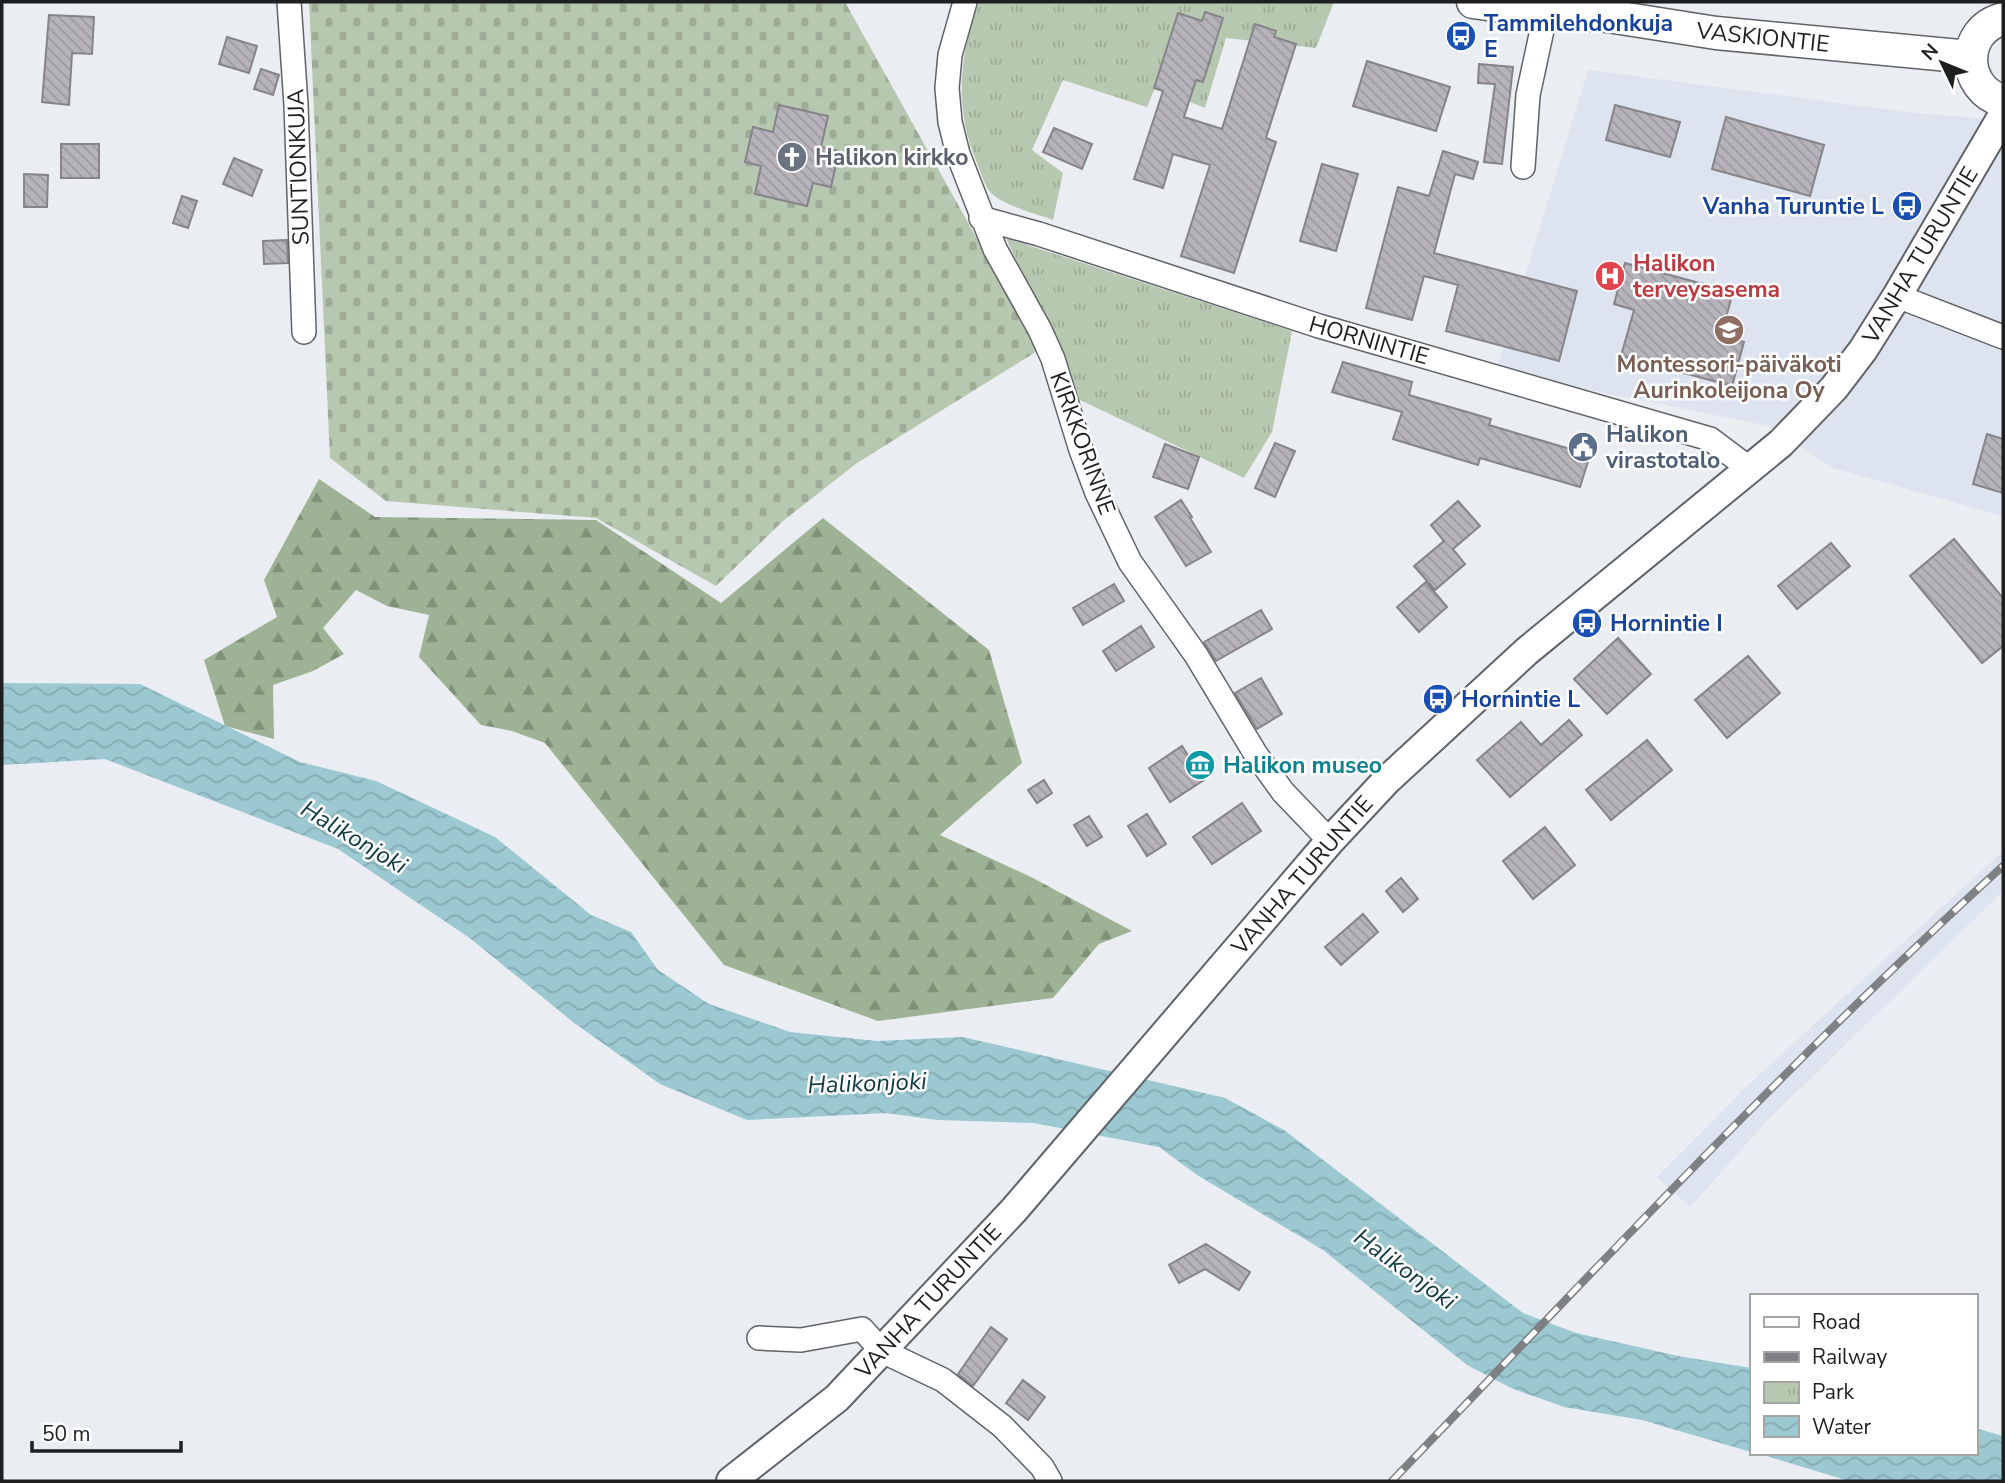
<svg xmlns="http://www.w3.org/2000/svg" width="2005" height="1483" viewBox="0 0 2005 1483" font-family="'Nunito Sans',sans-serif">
<defs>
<pattern id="forest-firs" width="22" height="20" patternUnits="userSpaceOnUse" patternTransform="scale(1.75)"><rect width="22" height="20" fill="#9eb395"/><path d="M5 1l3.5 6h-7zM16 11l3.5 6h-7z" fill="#809179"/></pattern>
<pattern id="cemetery-stones" width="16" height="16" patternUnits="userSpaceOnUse" patternTransform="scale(1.75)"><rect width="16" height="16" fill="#b7c8b0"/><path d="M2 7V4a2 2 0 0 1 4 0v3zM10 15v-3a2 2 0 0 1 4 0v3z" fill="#9dab97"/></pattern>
<pattern id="park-tufts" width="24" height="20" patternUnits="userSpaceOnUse" patternTransform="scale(1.75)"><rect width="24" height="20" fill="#b7c8b0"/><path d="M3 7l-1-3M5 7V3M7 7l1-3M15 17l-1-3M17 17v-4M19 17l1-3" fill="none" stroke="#9dab97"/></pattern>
<pattern id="water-waves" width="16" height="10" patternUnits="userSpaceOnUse" patternTransform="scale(1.75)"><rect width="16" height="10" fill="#9bc8d1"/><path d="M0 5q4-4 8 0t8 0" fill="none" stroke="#85abb3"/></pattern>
<pattern id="building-back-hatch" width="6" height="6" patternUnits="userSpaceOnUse" patternTransform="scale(1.75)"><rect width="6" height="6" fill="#b6b4ba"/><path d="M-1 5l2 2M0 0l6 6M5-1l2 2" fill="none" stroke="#9c9aa0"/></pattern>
</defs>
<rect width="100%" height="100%" fill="#eaedf2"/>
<path fill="#dde4f0" d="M1588,70L1914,113L2003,120V516L1833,468L1769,426L1496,371Z
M2003,851V891L1766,1122L1690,1207L1657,1177L1746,1087Z"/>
<path fill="url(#forest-firs)" d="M319,479L375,517L596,520L721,603L823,518L989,650L1022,763L940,835L1031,877L1132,931L1099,944L1053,998L878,1021L724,965L545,743L512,731L481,725L419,657L429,615L387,606L356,590L323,628L344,654L313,671L273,685L274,739L225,726L204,660L277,617L264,580Z"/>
<path fill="url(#cemetery-stones)" d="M309,2H845L1039,350L857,463L783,521L716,586L596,518L386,501L330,458Z"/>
<path fill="url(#park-tufts)" d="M979,2H1334L1316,48L1226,38L1205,108L1155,88L1147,107L1063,80L1032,150L1063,173L1053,220C1034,213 1004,206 990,192C984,185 981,172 977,163C954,110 959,55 979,2Z
M1006,238L1292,331L1272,432L1244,478L1078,399Z"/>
<path fill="url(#water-waves)" d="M2,683L140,684L300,762L376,781L495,837L591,915L631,932L658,970L709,1004L790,1032L877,1041L963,1037L1225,1098L1284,1130L1523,1313L1576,1333L1678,1356L1751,1368V1452L1642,1420L1564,1407L1511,1388L1467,1365L1323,1250L1197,1175L1159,1147L1034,1123L937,1120L886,1113L747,1120L660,1084L573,1022L471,939L338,849L105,759L2,765Z
M1975,1428L2003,1436V1481H1849L1757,1453H1975Z"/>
<path fill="url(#building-back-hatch)" stroke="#858489" stroke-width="2" d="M1205,12L1223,18L1203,82L1196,80L1184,117L1222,129L1255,24L1276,31L1274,37L1296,44L1266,138L1276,142L1234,273L1181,256L1210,165L1173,154L1163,188L1134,179L1163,91L1154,88L1178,13L1202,21Z
M49,15L94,17L92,54L72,53L69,105L42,102Z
M227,37L257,46L249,73L219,64Z
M1367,61L1450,87L1436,131L1353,106Z
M1479,64L1513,67L1502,164L1484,162L1495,84L1478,83Z
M261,69L279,75L273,95L254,89Z
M779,105L828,116L821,147L839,151L831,187L813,183L807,206L755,194L761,166L745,162L753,127L773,132Z
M1615,105L1680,122L1670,157L1606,140Z
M1726,117L1824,145L1810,196L1712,169Z
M1054,128L1092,144L1082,169L1043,152Z
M61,144H99V178H61Z
M1443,151L1478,162L1473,179L1455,174L1434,253L1577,291L1559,361L1446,331L1458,285L1424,276L1412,320L1366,308L1398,187L1429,196Z
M234,158L262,170L252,196L223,184Z
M1322,164L1358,174L1336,251L1300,241Z
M24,174L48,175L47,207H24Z
M182,196L197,201L188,228L173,223Z
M287,240L288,263L264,264L263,241Z
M1625,263L1733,292L1721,336L1744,342L1732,386L1621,356L1634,310L1614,304Z
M1343,362L1412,382L1409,395L1491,419L1489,425L1590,455L1580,487L1480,458L1478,465L1393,439L1402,412L1332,392Z
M1987,434L2003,439V493L1973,484Z
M1275,443L1295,451L1275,497L1255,488Z
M1165,444L1199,457L1188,489L1153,477Z
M1181,500L1192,517L1190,518L1211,552L1186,566L1155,517Z
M1458,501L1480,526L1453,549L1465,564L1435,590L1414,566L1444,541L1431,525Z
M1954,539L2003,598V646L1982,663L1910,576Z
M1831,543L1850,566L1797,609L1778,586Z
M1426,582L1447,607L1419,632L1397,607Z
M1114,584L1124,601L1083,625L1073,608Z
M1261,610L1272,629L1216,661L1204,642Z
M1141,626L1154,647L1116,671L1103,651Z
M1618,638L1651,674L1607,714L1574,679Z
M1748,656L1780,693L1727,738L1695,700Z
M1261,678L1282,714L1257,729L1235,693Z
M1569,720L1582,735L1510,797L1477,760L1521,722L1541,745Z
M1647,740L1672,770L1611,820L1586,790Z
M1182,746L1204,780L1170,802L1149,768Z
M1044,780L1052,793L1037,803L1028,790Z
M1242,803L1261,831L1212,864L1193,837Z
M1147,814L1166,844L1147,856L1128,826Z
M1089,816L1102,837L1087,846L1074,825Z
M1545,827L1575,865L1533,899L1503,861Z
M1401,878L1418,899L1403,912L1386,891Z
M1363,914L1378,932L1341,965L1325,947Z
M1206,1244L1250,1272L1239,1290L1205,1269L1179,1283L1169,1265Z
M991,1327L1007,1339L973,1386L958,1374Z
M1023,1380L1045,1397L1028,1420L1006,1403Z"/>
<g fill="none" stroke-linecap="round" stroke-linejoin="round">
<g stroke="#606367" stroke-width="26">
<path id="minor" d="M289,2L296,105L304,332
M965,2L950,55L947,88L950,122L958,154L995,249L1040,330L1053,359L1081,450L1097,493L1130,562L1196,655L1255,753L1283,792L1330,841
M1523,167L1528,95L1548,2
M981,218L1039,234L1319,326L1710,439L1750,469
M1897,296L2003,337
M759,1338L801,1340L862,1329L882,1351L943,1380L1002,1426L1042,1467L1050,1481"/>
</g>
<g stroke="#606367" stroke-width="32">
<path id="tertiary" d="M731,1481L837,1398L1014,1210L1330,841L1386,781L1527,651L1781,443L1834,388L1863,350L1897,296L2003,115"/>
</g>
<g stroke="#606367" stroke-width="35">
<path id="secondary" d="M1473,2L1545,12L1608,16L1716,33L1970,57
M2003,19C1960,30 1961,89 2003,101"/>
</g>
<use href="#minor" stroke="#fff" stroke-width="23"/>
<use href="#tertiary" stroke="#fff" stroke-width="28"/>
<use href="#secondary" stroke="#fff" stroke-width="32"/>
<g stroke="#7e8083" stroke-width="8">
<path id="rail" d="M1392,1481C1592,1273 1789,1061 2003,866"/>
</g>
<use href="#rail" stroke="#fff" stroke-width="5" stroke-dasharray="16" stroke-linecap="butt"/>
</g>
<defs>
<g id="bus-disc" transform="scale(1.575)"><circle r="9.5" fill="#1a4fb4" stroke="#fff"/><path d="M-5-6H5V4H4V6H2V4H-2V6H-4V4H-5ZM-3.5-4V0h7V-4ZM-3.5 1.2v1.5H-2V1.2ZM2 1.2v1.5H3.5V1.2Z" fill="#fff"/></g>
<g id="church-disc" transform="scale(1.575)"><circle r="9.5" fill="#6b7280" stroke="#fff"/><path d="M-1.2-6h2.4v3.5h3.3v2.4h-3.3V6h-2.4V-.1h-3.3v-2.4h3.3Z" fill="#fff"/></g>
<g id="hospital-disc" transform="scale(1.575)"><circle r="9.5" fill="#e0444e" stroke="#fff"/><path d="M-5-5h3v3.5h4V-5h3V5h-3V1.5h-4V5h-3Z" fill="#fff"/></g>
<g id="school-disc" transform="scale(1.575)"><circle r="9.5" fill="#8d6e63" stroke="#fff"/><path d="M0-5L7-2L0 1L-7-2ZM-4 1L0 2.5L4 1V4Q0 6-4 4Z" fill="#fff"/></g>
<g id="civic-disc" transform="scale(1.575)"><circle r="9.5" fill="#5c6f8a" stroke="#fff"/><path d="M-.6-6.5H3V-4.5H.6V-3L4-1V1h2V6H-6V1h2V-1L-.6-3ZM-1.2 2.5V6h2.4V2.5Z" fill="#fff"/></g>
<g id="museum-disc" transform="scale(1.575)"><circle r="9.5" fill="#0f9aa8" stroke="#fff"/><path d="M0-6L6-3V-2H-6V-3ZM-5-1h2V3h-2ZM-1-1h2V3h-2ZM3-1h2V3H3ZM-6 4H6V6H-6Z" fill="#fff"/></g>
</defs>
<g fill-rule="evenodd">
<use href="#bus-disc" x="1461" y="36"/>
<use href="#church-disc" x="792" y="157"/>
<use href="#bus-disc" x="1907" y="206"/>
<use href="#hospital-disc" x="1610" y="276"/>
<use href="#school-disc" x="1729" y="330"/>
<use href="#civic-disc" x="1583" y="447"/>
<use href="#bus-disc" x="1587" y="623"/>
<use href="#bus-disc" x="1438" y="699"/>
<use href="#museum-disc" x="1200" y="765"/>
</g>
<g text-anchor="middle" stroke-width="5" stroke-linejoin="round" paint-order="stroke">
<g font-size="23" font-weight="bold" fill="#164399" stroke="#fff" text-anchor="start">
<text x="1484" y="31">Tammilehdonkuja<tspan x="1484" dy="26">E</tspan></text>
<text x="1884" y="214" text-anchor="end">Vanha Turuntie L</text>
<text x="1610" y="631">Hornintie I</text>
<text x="1461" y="707">Hornintie L</text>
</g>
<g font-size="23" fill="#1e1f21" stroke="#fff">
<text transform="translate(1763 37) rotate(6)" y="8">VASKIONTIE</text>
<text transform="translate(298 167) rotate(-92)" y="8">SUNTIONKUJA</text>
<text transform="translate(1920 255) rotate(-59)" y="8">VANHA TURUNTIE</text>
<text transform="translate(1369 340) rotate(16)" y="8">HORNINTIE</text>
<text transform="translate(1083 443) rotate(70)" y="8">KIRKKORINNE</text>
<text transform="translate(1302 875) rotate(-49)" y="8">VANHA TURUNTIE</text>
<text transform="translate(928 1301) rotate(-47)" y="8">VANHA TURUNTIE</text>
</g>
<g font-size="23" font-weight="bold" fill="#5b616d" stroke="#fff" text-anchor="start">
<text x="815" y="165">Halikon kirkko</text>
</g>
<g font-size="23" font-weight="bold" fill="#be3a42" stroke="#fff" text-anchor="start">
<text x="1633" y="271">Halikon<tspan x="1633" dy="26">terveysasema</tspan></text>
</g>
<g font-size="23" font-weight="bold" fill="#785e54" stroke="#fff">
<text x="1729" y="372">Montessori-päiväkoti<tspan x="1729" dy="26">Aurinkoleijona Oy</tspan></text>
</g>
<g font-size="23" font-weight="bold" fill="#4e5e75" stroke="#fff" text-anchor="start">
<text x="1606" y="442">Halikon<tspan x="1606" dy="26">virastotalo</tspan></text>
</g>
<g font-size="23" font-weight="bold" fill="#0d838f" stroke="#fff" text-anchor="start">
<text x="1223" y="773">Halikon museo</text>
</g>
<g font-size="24" font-style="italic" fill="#103a42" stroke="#fff">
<text transform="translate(354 837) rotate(31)" y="8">Halikonjoki</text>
<text transform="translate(867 1083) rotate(-2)" y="8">Halikonjoki</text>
<text transform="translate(1405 1269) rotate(36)" y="8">Halikonjoki</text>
</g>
</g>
<rect width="2005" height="1483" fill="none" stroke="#1e1f21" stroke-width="7"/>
<rect x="1750" y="1294" width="228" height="161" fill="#ffffff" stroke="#a5a5a6" stroke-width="2"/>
<rect x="1764" y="1317" width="35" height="10" fill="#ffffff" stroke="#a5a5a6" stroke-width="2"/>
<text x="1812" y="1329" font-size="21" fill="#1e1f21">Road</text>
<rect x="1764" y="1352" width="35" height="10" fill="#7e8083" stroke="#a5a5a6" stroke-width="2"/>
<text x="1812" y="1364" font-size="21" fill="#1e1f21">Railway</text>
<rect x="1764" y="1382" width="35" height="21" fill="url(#park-tufts)" stroke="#a5a5a6" stroke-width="2"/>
<text x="1812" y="1399" font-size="21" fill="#1e1f21">Park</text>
<rect x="1764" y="1416" width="35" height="21" fill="url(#water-waves)" stroke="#a5a5a6" stroke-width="2"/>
<text x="1812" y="1434" font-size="21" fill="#1e1f21">Water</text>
<g transform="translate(1942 63) rotate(313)" stroke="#ffffff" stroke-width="5" paint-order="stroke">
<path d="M0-5L12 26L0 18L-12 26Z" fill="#1e1f21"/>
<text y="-10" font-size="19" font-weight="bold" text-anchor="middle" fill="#1e1f21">N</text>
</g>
<path d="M32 1441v10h149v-10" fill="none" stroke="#1e1f21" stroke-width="3.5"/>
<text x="42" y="1441" font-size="21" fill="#1e1f21" stroke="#ffffff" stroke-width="5" paint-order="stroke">50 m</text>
</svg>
